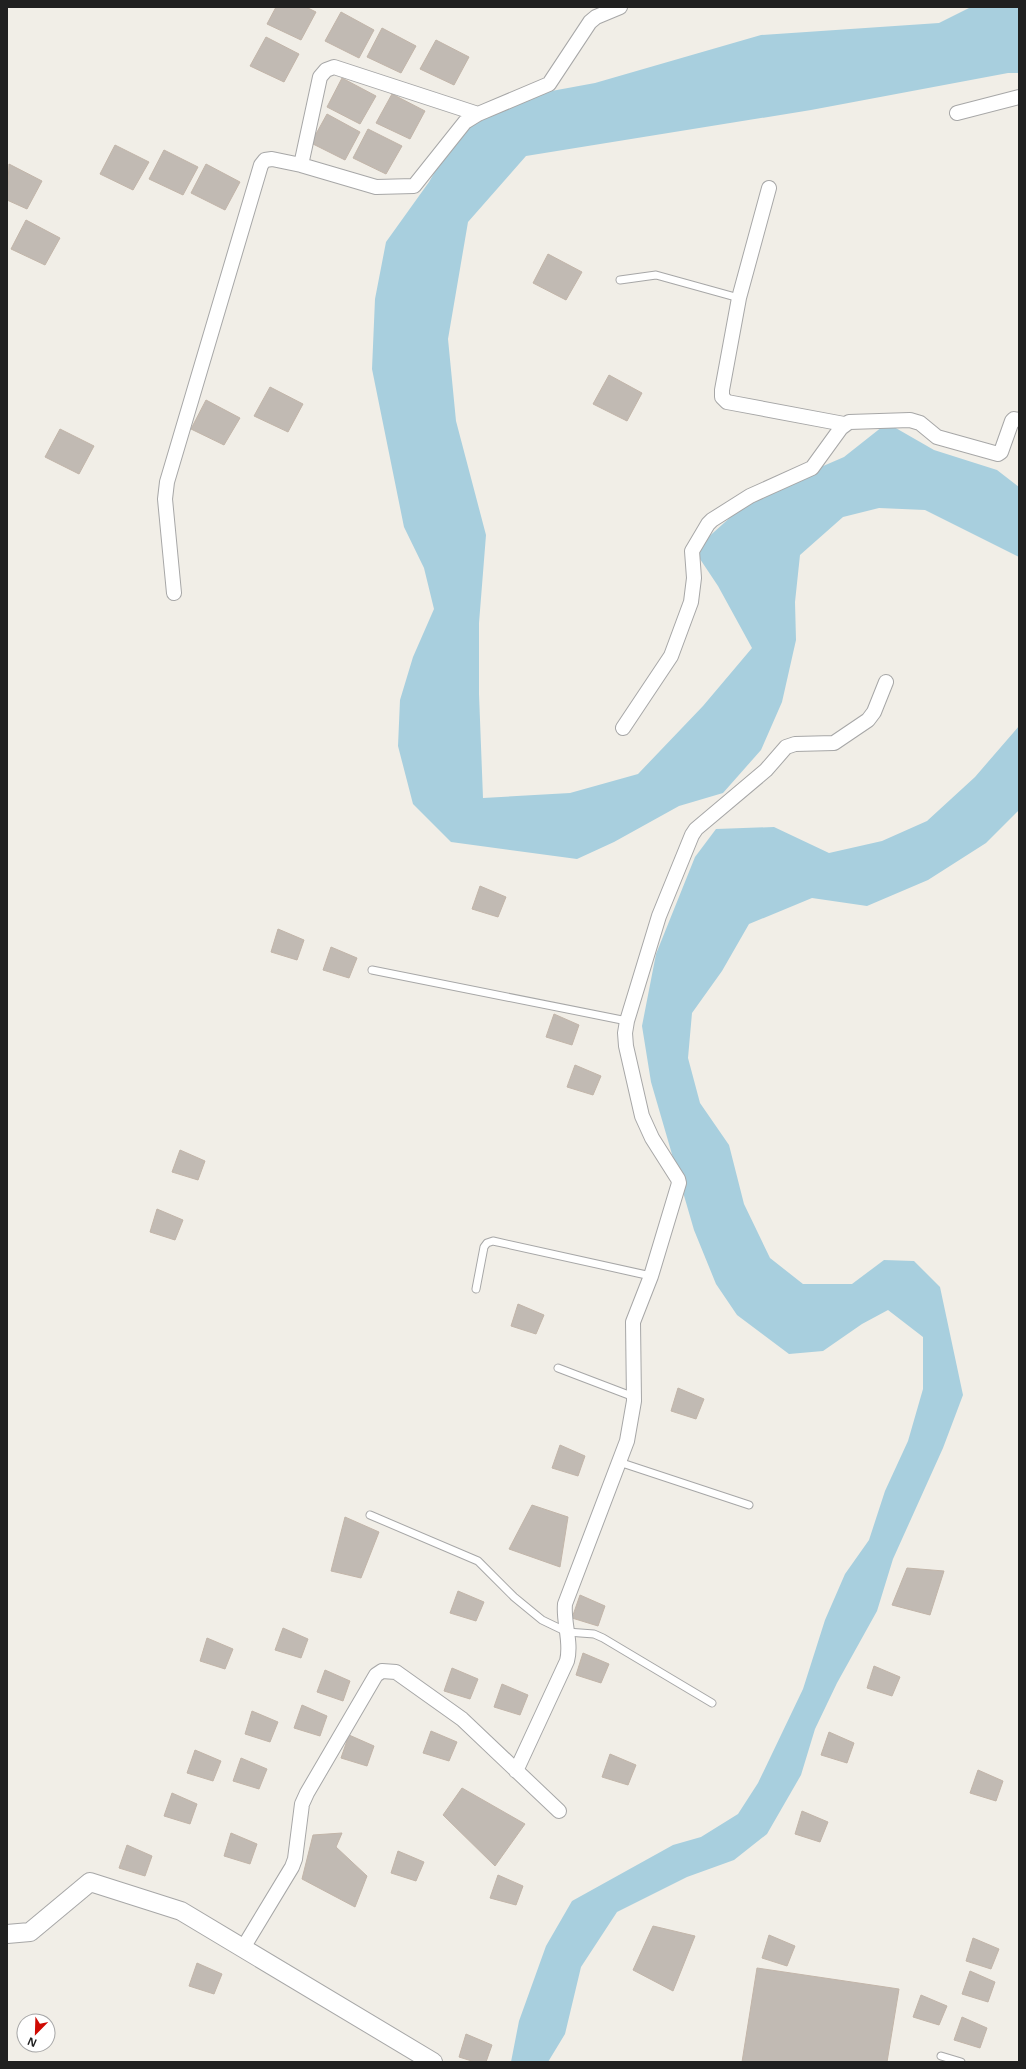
<svg xmlns="http://www.w3.org/2000/svg" width="1026" height="2069" viewBox="0 0 1026 2069" font-family="'Open Sans',sans-serif">
<rect width="100%" height="100%" fill="#f1eee7"/>
<path fill="#a8cfde" d="M971,7H1019V73H1008L811,110L526,156L468,222L448,339L456,421L486,535L479,623V694L483,798L570,793L638,774L703,706L752,648L718,586L694,550L754,496L844,457L887,423L934,450L997,470L1019,487V557L925,510L879,508L843,517L800,555L795,602L796,640L782,702L761,750L723,793L679,806L614,842L577,859L451,842L413,804L398,746L400,700L413,657L434,609L424,568L404,527L372,369L375,299L386,242L429,182L459,130L519,97L595,83L761,35L939,23Z
M1019,726V810L986,843L928,880L867,906L812,898L749,924L722,971L692,1013L688,1058L700,1103L729,1145L744,1204L770,1258L803,1284H852L884,1260L914,1261L940,1287L963,1395L943,1448L893,1559L877,1611L837,1683L815,1729L801,1775L767,1834L734,1860L687,1877L617,1912L581,1967L565,2034L548,2062H511L519,2021L546,1946L572,1901L673,1845L701,1837L738,1814L758,1783L803,1689L825,1620L845,1574L869,1540L885,1491L908,1441L923,1389V1337L888,1310L862,1324L823,1351L789,1354L737,1315L716,1284L694,1230L651,1082L642,1026L656,954L695,857L716,829L774,827L829,853L882,841L927,821L975,777Z"/>
<path fill="#c1bab3" stroke="#c2b5a9" d="M276,7H306L316,12L301,40L267,24Z
M341,12L374,30L359,58L325,41Z
M382,28L416,46L401,73L367,57Z
M266,37L299,54L284,82L250,66Z
M436,40L469,57L454,85L420,69Z
M342,78L376,96L360,124L327,107Z
M392,94L425,111L410,139L376,123Z
M327,114L360,132L345,160L311,143Z
M368,129L402,146L386,174L353,158Z
M115,145L149,162L133,190L100,174Z
M164,150L198,167L183,195L149,179Z
M9,164L42,181L27,209L7,200Z
M206,164L240,182L225,210L191,193Z
M26,220L60,238L45,265L11,249Z
M548,254L582,272L566,300L533,283Z
M609,375L642,393L627,421L593,404Z
M270,387L303,404L288,432L254,416Z
M206,400L240,418L224,445L191,429Z
M60,429L94,446L79,474L45,457Z
M480,886L506,897L498,917L472,909Z
M278,929L304,940L297,960L271,952Z
M331,947L357,958L349,978L323,970Z
M554,1014L579,1025L572,1045L546,1037Z
M575,1065L601,1076L593,1095L567,1087Z
M180,1150L205,1161L198,1180L172,1172Z
M157,1209L183,1220L175,1240L150,1232Z
M518,1304L544,1315L536,1334L511,1326Z
M678,1388L704,1399L696,1419L671,1411Z
M560,1445L585,1456L578,1476L552,1468Z
M532,1505L568,1517L560,1567L509,1549Z
M345,1517L379,1532L361,1578L331,1571Z
M907,1568L944,1571L930,1615L892,1605Z
M458,1591L484,1602L476,1621L450,1613Z
M580,1595L605,1606L598,1626L572,1618Z
M283,1628L308,1639L301,1658L275,1650Z
M207,1638L233,1649L225,1669L200,1661Z
M583,1653L609,1664L601,1683L576,1675Z
M874,1666L900,1677L892,1696L867,1688Z
M452,1668L478,1679L470,1699L444,1691Z
M325,1670L350,1681L343,1701L317,1692Z
M502,1684L528,1695L520,1715L494,1707Z
M302,1705L327,1716L320,1736L294,1728Z
M252,1711L278,1722L270,1742L245,1734Z
M431,1731L457,1742L449,1761L423,1753Z
M829,1732L854,1743L847,1763L821,1755Z
M349,1735L374,1746L367,1766L341,1758Z
M195,1750L221,1761L213,1781L187,1773Z
M610,1754L636,1765L628,1785L602,1777Z
M241,1758L267,1769L259,1789L233,1781Z
M978,1770L1003,1781L996,1801L970,1793Z
M462,1788L525,1824L495,1866L443,1815Z
M172,1793L197,1804L190,1824L164,1816Z
M802,1811L828,1822L820,1842L795,1834Z
M231,1833L257,1844L250,1864L224,1856Z
M342,1833L336,1847L367,1876L355,1907L302,1879L313,1835Z
M127,1845L152,1856L145,1876L119,1868Z
M398,1851L424,1862L416,1881L391,1873Z
M498,1875L523,1886L516,1905L490,1898Z
M653,1926L695,1936L673,1991L633,1970Z
M769,1935L795,1946L787,1966L762,1958Z
M973,1938L999,1949L991,1969L966,1961Z
M197,1963L222,1974L214,1994L189,1986Z
M757,1968L899,1989L887,2062H742Z
M970,1971L995,1982L988,2002L962,1994Z
M921,1995L947,2006L939,2025L913,2017Z
M962,2017L987,2028L980,2048L954,2040Z
M466,2034L492,2045L486,2062H475L459,2057Z"/>
<g fill="none" stroke-linecap="round" stroke-linejoin="round">
<g stroke="#a7a7a7" stroke-width="9">
<path id="service" d="M620,280L656,275L739,298
M372,970L627,1021
M476,1289L484,1247L487,1243L493,1241L651,1276
M558,1368L634,1397
M619,1462L749,1505
M370,1515L478,1561L514,1597L542,1620L567,1632L594,1634L603,1638L712,1703
M941,2056L961,2062"/>
</g>
<g stroke="#a7a7a7" stroke-width="16">
<path id="minor" d="M957,113L1019,97
M301,165L320,77L326,70L334,67L478,114
M769,188L739,298L722,390V397L727,402L844,424
M174,593L165,499L167,482L261,165L265,160L272,159L301,165L376,187L414,186L465,122L478,114L549,84L590,22L596,17L620,7
M623,728L671,656L691,602L694,578L692,551L708,524L712,520L750,496L812,468L841,428L849,422L910,420L920,423L937,437L998,454L1001,452L1012,421L1014,419L1019,420
M516,1771L567,1661C572,1642 563,1623 565,1604L627,1441L634,1401L633,1322L651,1276L679,1183L678,1179L652,1138L642,1116L626,1046L625,1033L627,1021L659,916L692,835L696,829L766,770L786,747L795,744L834,743L868,720L874,712L886,682
M243,1948L292,1867L295,1859L302,1804L307,1793L376,1675L382,1671L396,1672L462,1719L559,1811"/>
</g>
<g stroke="#a7a7a7" stroke-width="20">
<path id="tertiary" d="M7,1934L30,1932L90,1882L181,1911L433,2062"/>
</g>
<use href="#service" stroke="#fff" stroke-width="7"/>
<use href="#minor" stroke="#fff" stroke-width="14"/>
<use href="#tertiary" stroke="#fff" stroke-width="18"/>
</g>
<rect width="1026" height="2069" fill="none" stroke="#202020" stroke-width="16"/>
<g transform="translate(36 2033) rotate(203)"><circle r="19" fill="#ffffff" stroke="#a6a6a6"/>
<path d="M0-3L7 15L0 10L-7 15Z" fill="#cf0a02"/>
<text y="-6" font-size="11" font-weight="bold" text-anchor="middle" fill="#202020">N</text>
</g>
</svg>
